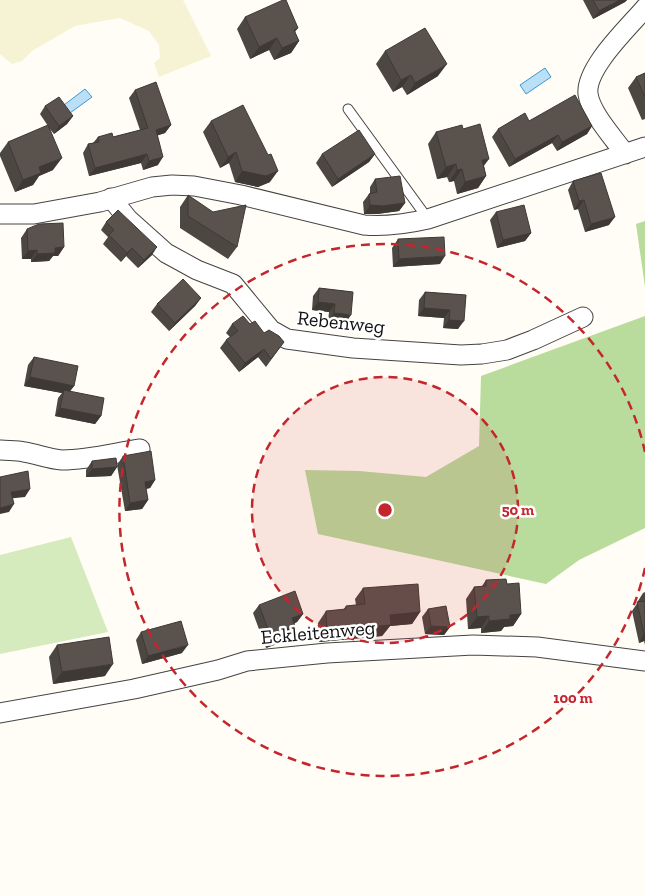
<svg xmlns="http://www.w3.org/2000/svg" width="645" height="896" viewBox="0 0 645 896" font-family="'Zilla Slab',serif">
<rect width="100%" height="100%" fill="#fffdf5"/>
<path fill="#f6f3d4" d="M0,0H183L211,56L159,77L154,63L160,58L159,45L149,31L120,18L75,26L32,51L22,61L12,64L0,54Z"/>
<path fill="#d5ebbd" d="M71,537L108,632L0,654V555Z"/>
<path fill="#b9dc9c" d="M645,221V287L636,224Z
M645,316V528L579,560L546,584L318,534L305,470L359,471L426,477L479,446L481,376Z"/>
<path fill="#b9e0f7" stroke="#3f96cf" d="M545,68L551,77L526,94L520,85Z
M85,89L92,97L70,113L64,105Z"/>
<g fill="none" stroke-linecap="round" stroke-linejoin="round">
<g stroke="#444" stroke-width="11">
<path id="service" d="M348,109L428,219"/>
</g>
<g stroke="#444" stroke-width="21">
<path id="minor" d="M625,154C614,138 591,114 588,94C585,68 629,27 645,8
M111,198L128,219L166,253L197,270L233,284L271,330L287,339L353,348L461,355L482,354L507,350L533,340L583,317
M0,214H34L100,202L152,187L172,185L194,186L241,195L364,225C387,227 406,224 428,219L645,147
M0,450C8,451 16,450 24,452C37,454 49,459 62,460C89,460 114,453 140,449
M0,713L134,689L218,670L247,661L327,653L473,645L537,647L645,661"/>
</g>
<use href="#service" stroke="#fff" stroke-width="9"/>
<use href="#minor" stroke="#fff" stroke-width="19"/>
</g>
<path fill="#4d4742" d="M583,0H627L625,2L593,19Z
M245,17L298,28L295,32L299,41L291,53L274,60L269,50L250,59L237,29Z
M385,51L438,76L407,95L402,87L393,92L376,64Z
M645,73V119L642,120L628,88L636,77Z
M135,90L171,125L165,133L158,135V165L143,170L141,163L89,176L83,153L88,144L93,143L98,137H113L140,130L129,98Z
M45,106L73,116L67,124L54,134L49,128L53,170L39,176L33,185L15,192L0,156V153L8,142L48,126L40,114Z
M211,121L270,182L258,187L235,182L229,163L220,168L203,132Z
M529,121L592,126L587,134L557,151L552,143L509,167L492,137L498,129Z
M463,129L484,166L486,176L478,188L457,194L454,181L449,182L447,177L437,179L428,144L436,132Z
M322,154H375L369,162L332,187L316,163Z
M375,179L405,203L399,211L377,214H364L363,202L369,194L370,193V187Z
M573,181L609,225L585,232L578,209L574,210L568,190Z
M188,195L237,247L228,259L180,228V207Z
M496,212L531,233L525,241L497,248L490,220Z
M106,222L152,255L138,268L126,256L121,262L103,244L108,237L101,230Z
M27,229L64,247L58,256H53L49,261L31,262V259H22L21,238Z
M398,239L440,264L393,267L392,248Z
M319,288L353,292L345,324L328,322L329,312L312,310L313,296Z
M425,292L466,295L458,329L443,328L444,318L418,316L419,300Z
M201,298L195,306L169,331L151,312L157,304Z
M232,324H250L264,333L284,342L266,367L258,357L239,372L220,348L226,340L230,337L226,333Z
M34,357L74,386L70,391L101,416L95,424L55,416L58,398L62,393L24,386L28,365Z
M123,456L155,480L150,488L146,489L148,500L142,509L125,511L117,465Z
M92,461L117,467L111,476L86,477V470Z
M486,580L507,584L521,614L513,626L504,627L501,631L481,633V628L468,629L466,599L474,587L482,586Z
M363,588L420,612L412,624L390,626L382,636L319,642L318,623L326,611L343,610L346,606L356,605L355,599Z
M645,592V645L644,641L639,643L632,611L638,602V601L643,593Z
M259,605L303,614L297,622L295,623L290,634L288,635L282,642L266,648L253,613Z
M428,609L450,627L444,635L425,634L422,617Z
M141,632L182,653L142,664L136,640Z
M57,645L105,676L53,684L49,657Z"/>
<path fill="#3f3936" d="M620,0H627L625,2L593,19L599,11Z
M277,38L269,50L250,59L259,47Z
M299,41L291,53L274,60L282,48Z
M447,64L438,76L407,95L415,83Z
M411,75L402,87L393,92L401,80Z
M73,116L67,124L54,134L59,126Z
M171,125L165,133L150,138L156,130Z
M592,126L587,134L557,151L562,142Z
M558,135L552,143L509,167L515,159Z
M236,152L229,163L220,168L228,157Z
M147,154L141,163L89,176L95,168Z
M375,154L369,162L332,187L338,179Z
M163,157L158,165L143,170L149,161Z
M62,158L53,170L39,176L33,185L15,192L23,180L39,167Z
M489,159L480,171L482,160Z
M456,164L447,177L437,179L446,167Z
M462,169L454,181L449,182L457,170Z
M242,171H278L270,182L258,187L235,182Z
M486,176L478,188L457,194L465,182Z
M584,200L578,209L574,210L579,201Z
M405,203L399,211L377,214H364L370,205Z
M615,217L609,225L585,232L591,224Z
M531,233L525,241L497,248L503,240Z
M64,247L58,256H53L49,261L31,262L37,254L55,248Z
M157,247L152,255L138,268L144,260Z
M132,248L126,256L121,262L127,253Z
M37,250L31,259H22L28,251Z
M445,256L440,264L393,267L399,259Z
M201,298L195,306L169,331L175,323Z
M318,302L335,304L329,312L312,310Z
M424,308L450,310L444,318L418,316Z
M334,313L351,315L345,324L328,322Z
M449,320L464,321L458,329L443,328Z
M264,349L258,357L239,372L245,363Z
M30,377L74,386L68,394L64,390L62,393L24,386Z
M60,408L101,416L95,424L55,416Z
M117,467L111,476L86,477L92,469Z
M155,480L150,488L139,490L145,482Z
M30,489L25,497L6,499L11,492Z
M148,500L142,509L125,511L130,503Z
M14,504L9,512L0,514V508Z
M420,612L412,624L390,626L382,636L319,642L327,631L390,615Z
M303,614L297,622L287,626L292,618Z
M521,614L513,626L504,627L501,631L481,633L489,621L510,615Z
M489,616L481,628L468,629L477,617Z
M295,626L282,642L266,648L272,640L286,629Z
M431,626L450,627L444,635L425,634Z
M644,634H645V640L644,641L639,643Z
M188,645L182,653L142,664L148,656Z
M113,664L105,676L53,684L62,672Z"/>
<path fill="#5a524d" stroke="#3f3936" d="M283,0H286L298,28L294,30L299,41L282,48L277,38L259,47L245,17Z
M593,0H620L599,11Z
M425,28L447,64L415,83L411,75L401,80L385,51Z
M645,73V97L636,77Z
M156,82L171,125L156,130L163,157L149,161L147,154L95,168L88,144L99,142L98,137L112,133L113,137L148,128L135,90Z
M575,95L592,126L562,142L558,135L515,159L498,129L525,113L529,121Z
M59,97L73,116L59,126L45,106Z
M243,105L268,155L271,154L278,171L266,176L242,171L236,152L228,157L211,121Z
M480,124L489,159L482,160L486,176L465,182L462,169L457,170L456,164L446,167L436,132L462,125L463,129Z
M48,125L62,158L39,167L41,173L23,180L8,142Z
M359,130L375,154L338,179L322,154Z
M601,173L615,217L591,224L584,200L579,201L573,181Z
M400,176L405,203L382,206L370,205L369,194L377,192L375,179Z
M188,195L213,212L246,205L237,247L188,216Z
M524,205L531,233L503,240L496,212Z
M118,210L157,247L144,260L132,248L127,253L109,235L114,230L106,222Z
M63,223L64,247L55,248V253L37,254V250L28,251L27,229L39,224Z
M444,237L445,256L399,259L398,239Z
M183,279L201,298L175,323L157,304Z
M319,288L353,292L351,315L334,313L335,304L318,302Z
M425,292L466,295L464,321L449,320L450,310L424,308Z
M243,316L250,324L255,321L264,333L269,330L279,336L284,342L271,359L264,349L245,363L226,340L238,331L232,324Z
M34,357L78,366L74,386L30,377Z
M64,390L104,398L101,416L60,408Z
M151,451L155,480L145,482L148,500L130,503L123,456Z
M116,458L117,467L92,469V461Z
M28,471L30,489L11,492L14,504L0,508V477Z
M506,579L507,584L519,583L521,614L510,615V619L489,621V616L477,617L474,587L486,586V580Z
M418,584L420,612L390,615L391,625L327,631L326,611L346,609V606L365,604L363,588Z
M295,591L303,614L292,618L295,626L286,629L288,634L272,640L259,605Z
M645,601V634H644L637,602Z
M446,606L450,627L431,626L428,609Z
M181,621L188,645L148,656L141,632Z
M109,637L113,664L62,672L57,645Z"/>
<circle cx="385" cy="510" r="133" fill="#c4262e" fill-opacity=".12"/>
<g fill="none" stroke="#c4262e" stroke-width="2.5" stroke-dasharray="9 6">
<circle cx="385" cy="510" r="133"/>
<path d="M645 568A266 266 0 1 1 645 452"/>
</g>
<g text-anchor="middle" stroke-width="5" stroke-linejoin="round" paint-order="stroke">
<g font-size="20" fill="#111" stroke="#fff">
<text transform="translate(341 322) rotate(6)" y="7">Rebenweg</text>
<text transform="translate(318 632) rotate(-5)" y="7">Eckleitenweg</text>
</g>
</g>
<circle cx="385" cy="510" r="8" fill="#c4262e" stroke="#fff" stroke-width="2.5"/>
<g font-size="15" text-anchor="middle" font-weight="bold" fill="#c4262e" stroke="#fff" stroke-width="5" stroke-linejoin="round" paint-order="stroke">
<text x="518" y="515">50 m</text>
<text x="573" y="703">100 m</text>
</g>
</svg>
